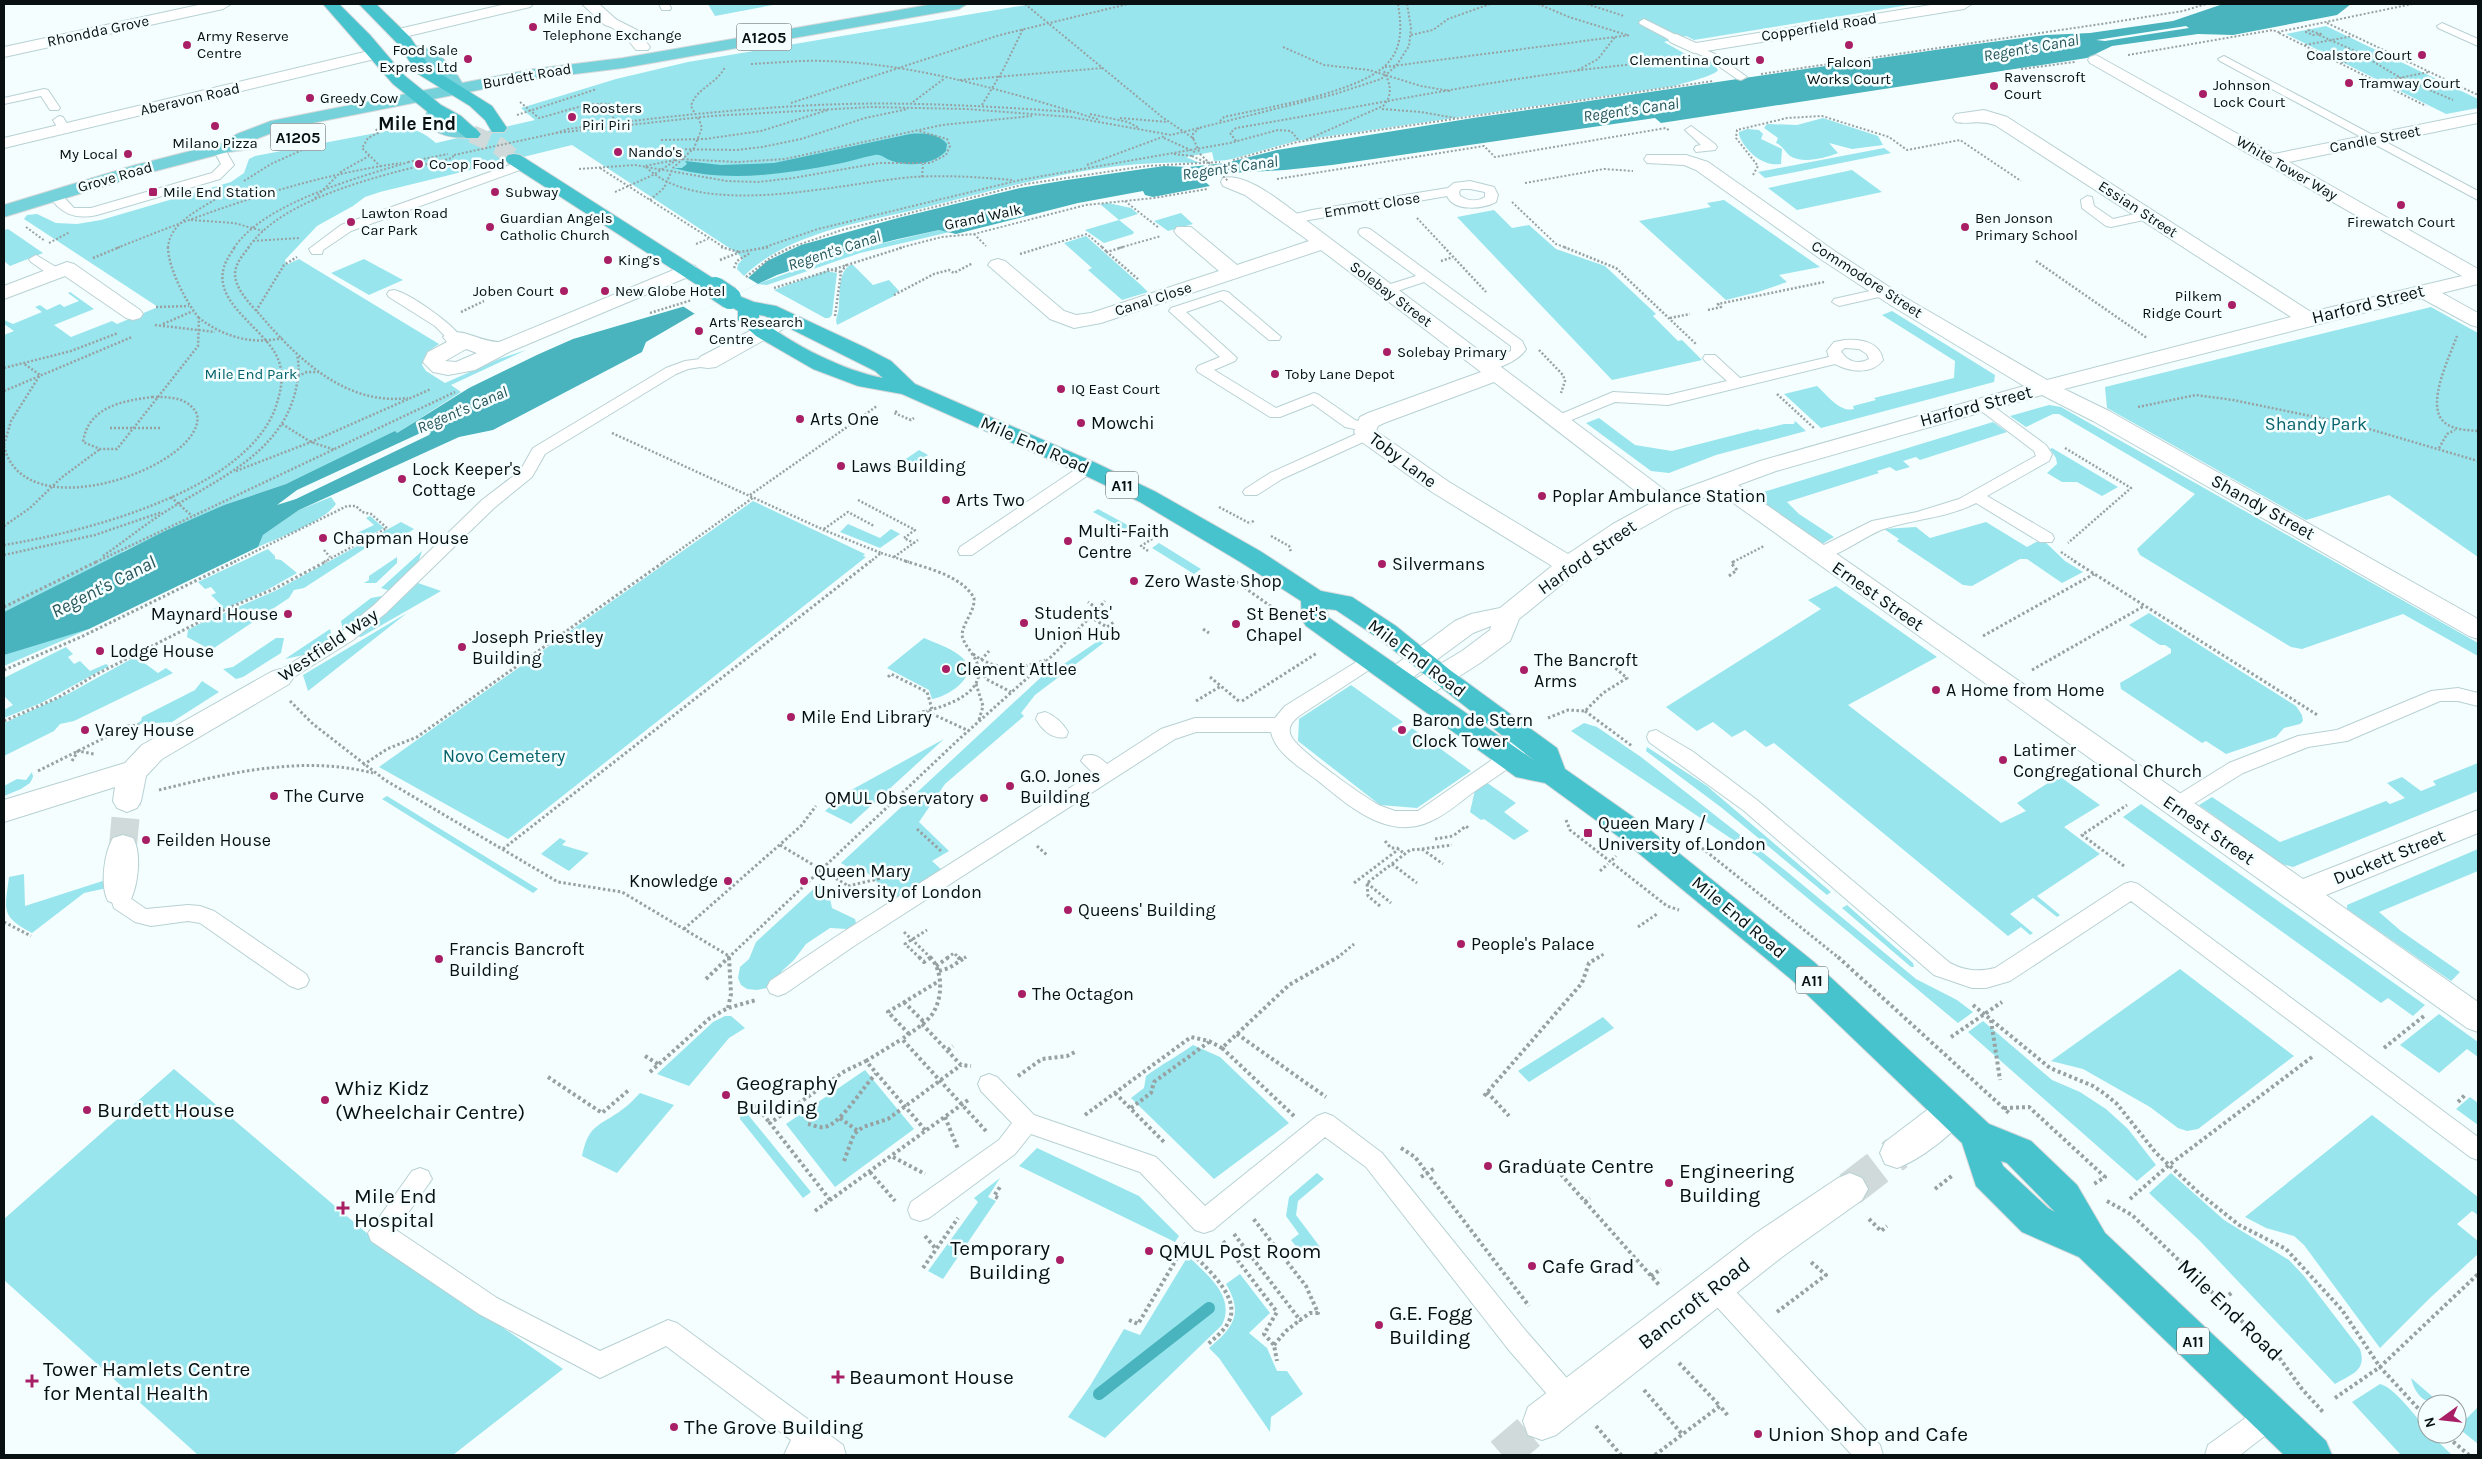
<svg xmlns="http://www.w3.org/2000/svg" width="2482" height="1459" viewBox="0 0 2482 1459" font-family="Karla,sans-serif">
<rect width="100%" height="100%" fill="#f4feff"/>
<path fill="#98e5ed" d="M708,4H778L715,16Z
M1032,4H1915L1694,40L1686,36L1664,42L1700,62H1712L1718,70C1715,76 1683,83 1674,86L1296,141L1228,160L1214,161L1212,152L1186,157L1200,163C1108,158 1015,185 927,207C866,222 790,231 744,276L737,269L738,264L743,259L737,253L572,145L380,192L365,197L353,206L317,226L285,260L286,265L299,259L439,344L427,352L422,365L426,371L445,383L499,359L526,350L451,385L461,392L397,433L286,484L224,505L122,552L124,553L4,612V335L14,331L4,324V320L13,324L42,312L35,307L40,305L47,310L60,304L64,307L79,301L68,293L70,292L94,309L54,325L71,337L112,321L117,324L158,307L24,219L27,215L37,214L56,223L77,224L101,220L231,182L244,173L249,159L255,156L397,129C414,128 423,132 436,143L535,120L521,108L616,79L688,62Z
M2326,26L2478,99V108L2446,114L2286,34Z
M1823,118L1878,136L1883,145L1852,149L1829,143L1838,153C1825,158 1803,164 1790,156C1785,152 1783,146 1776,143L1778,138L1764,128L1767,124L1797,125Z
M1747,129L1759,130L1763,134L1761,139L1782,149L1781,164C1763,167 1745,151 1739,135V132Z
M1884,148L1891,153L1765,178L1758,172Z
M1852,170L1882,192L1797,210L1768,188Z
M1724,200L1820,267L1779,275L1787,282L1758,292L1726,300L1639,221L1711,207L1707,203Z
M1108,203L1131,208L1138,214L1119,220L1134,232L1133,234L1104,243L1085,230L1119,220L1100,204Z
M1494,210L1512,228L1529,225L1556,249L1605,266L1656,314L1653,316L1678,341L1682,340L1702,360L1612,380L1457,217Z
M1181,213L1193,224L1168,231L1154,221Z
M8,229L43,253L10,266L4,261V230Z
M939,230L950,232L860,253L767,285L757,284L846,252Z
M1086,236L1142,286L1148,292L1122,300L1088,270L1092,268L1064,243Z
M364,259L403,280L369,295L331,273Z
M850,265H853L873,285L889,280L899,291L894,294L896,295L837,325L836,320C843,304 834,276 850,265Z
M826,271L837,273L832,315L829,318H825L774,290Z
M2431,307L2478,333V557L2389,495L2306,520L2107,408L2105,387Z
M1892,311L1995,375L1994,382L1821,428L1784,394L1817,386C1827,395 1840,413 1854,409L1853,406L1876,400L1874,398L1954,378L1955,361L1882,315Z
M2049,405L2061,407L2478,643V656L2403,614L2302,649L2291,647L2140,555L2137,549L2195,494L2059,414H2053L2026,427L2010,416Z
M1599,418L1635,445L1672,451L1758,429L1760,430L1784,424H1794L1795,421L1806,431L1716,455L1669,473L1651,471L1586,423Z
M1993,422L2007,432L1920,460L1916,457L1903,461L1910,467L1896,471L1890,467L1877,471L1879,473L1787,502L1799,514L1834,537L1822,544L1756,497L1760,493Z
M2052,448L2118,487L2102,496L2077,482H2062L2047,473L2057,464L2056,458L2050,449Z
M919,450L928,455L903,472L894,467Z
M331,497L336,504C322,523 280,537 258,547L263,535L299,510Z
M753,501L865,554L863,556L866,557L508,839L379,767Z
M1098,509L1144,534L1146,535L1141,538L1093,512Z
M370,516L384,528L354,543L351,540L359,536L357,533L374,525L366,518Z
M401,522L414,529L397,540L393,538L378,540L304,588L294,590L289,598L211,650L187,637L188,630L199,624L275,591Z
M1986,522L2027,547L2042,539L2065,561L2083,572L2062,583L2027,559H2020L1972,586L1963,585L1897,541L1899,539L1884,529L1916,527L1930,538Z
M848,524L880,538L891,529L900,534L880,548L840,532Z
M1159,543L1201,569L1194,574L1152,548Z
M268,549L275,556V559L281,560L297,573L267,590L210,615L207,612L221,605L211,595L216,593L211,587L205,589L198,582Z
M422,551L416,569L391,591L381,588Z
M397,557V563L376,583H364L369,580V576Z
M418,583L441,591L361,637L358,636Z
M1836,586L1937,657L1848,705L2001,823L2026,811L2017,803L2059,776L2100,805L2064,827L2100,854L2037,896L2060,915L2057,917L2033,898L2010,914L2033,933L2030,935L2021,927L2008,936L1774,743L1766,747L1745,730L1732,737L1713,722L1697,731L1666,707L1821,609L1808,600Z
M387,595L343,631L341,621L371,598Z
M407,613L308,691L303,675Z
M2149,613L2296,706L2302,715L2303,721L2300,724L2284,728L2276,737L2226,754L2206,741L2202,743L2121,689L2120,683L2171,653V649L2165,645H2160L2129,625Z
M89,629L4,666V655L13,651Z
M330,629L332,637L308,654L285,659Z
M1110,633L1114,635L1035,695L1021,713L1024,716L945,784L919,822L949,851L932,861L943,871L896,900L858,864L851,869L841,863L1052,667L1058,668Z
M276,638H284L281,653L243,677L236,679L223,669L233,667Z
M924,638C935,643 949,647 959,655C984,673 950,696 932,699L929,690L887,668Z
M66,647L73,654L68,657L74,664L80,661L90,671L106,664L109,666L41,703L4,718V710L13,705L5,697L4,678Z
M142,653L148,657L143,662L158,673L166,668L173,673L74,721L60,724L54,731L4,756V723L68,694Z
M202,681L219,692L172,722L136,724L141,721L142,717L195,690Z
M1351,685L1403,722L1392,728V730L1404,736L1412,728L1471,771L1417,808L1380,805L1298,741L1299,719Z
M1584,723L1597,727L1641,757L1786,871L1916,979L1957,1000L1973,1012L1958,1023L1757,856L1571,731Z
M944,739L851,824L825,811L844,794Z
M1647,747L1707,786L1831,892L1827,895L1722,808L1646,751Z
M2478,763V791L2293,867L2282,864L2199,805L2212,797L2280,842L2386,801L2390,804L2405,798L2387,783L2402,777L2421,791L2436,785L2433,781Z
M32,772L33,777L30,783L21,789L4,796V786L17,779L26,780Z
M1486,782L1516,803L1504,812L1529,831L1514,840L1484,819L1481,820L1470,812L1475,790Z
M387,796L538,889L533,893L382,799Z
M2141,804L2425,1005L2413,1016L2388,998L2381,1003L2123,817Z
M560,838L566,841L562,845L589,853L569,871L541,854Z
M2478,849V871L2379,912L2401,931L2460,972L2451,981L2347,909V905Z
M24,874L25,906L112,878L107,888L84,893L32,933C0,916 5,910 9,877Z
M819,884L828,889L832,908L855,919L856,923L847,929L830,928L806,944L794,960L782,971L775,982L767,988L757,990L747,989L741,985L738,978L740,967L749,959L756,942Z
M1847,905L1913,963L1914,967H1911L1842,908Z
M2180,969L2294,1056L2198,1129L2187,1131L2178,1128L2150,1107L2083,1069L2051,1061Z
M2439,1014L2478,1042V1057L2467,1049L2439,1073L2400,1045Z
M725,1016H731L745,1028L729,1038L689,1086L657,1074L713,1022Z
M1603,1017L1614,1028L1529,1082L1518,1071Z
M1983,1021L2052,1080L2080,1092L2106,1109L2128,1129L2156,1165L2137,1181L1968,1032Z
M1193,1045L1220,1057L1289,1123L1214,1179L1131,1098L1144,1088L1146,1076C1162,1064 1178,1056 1193,1045Z
M174,1069L369,1235L563,1369L453,1455H198L4,1280V1219Z
M865,1070L914,1129L835,1187L786,1124Z
M640,1093L674,1105L617,1173L582,1156C589,1123 599,1127 623,1109C629,1105 635,1098 640,1093Z
M2470,1097L2478,1103V1125L2456,1109Z
M745,1111L811,1192L803,1198L740,1119V1115Z
M2372,1115L2478,1197V1215L2472,1211L2457,1224L2478,1241V1254L2430,1298L2380,1348L2304,1245L2294,1236L2266,1228L2245,1217Z
M1037,1148L1139,1196L1179,1236L1175,1242L1019,1166Z
M1317,1173L1324,1179L1298,1201L1296,1215L1320,1247L1312,1252L1307,1245L1299,1250L1291,1240L1299,1234L1286,1216L1289,1197Z
M2171,1173L2224,1220L2289,1260L2304,1276L2360,1349C2367,1371 2352,1374 2335,1384L2200,1241L2149,1193Z
M1000,1178L988,1197L996,1201L943,1279L928,1271L978,1202L974,1198Z
M1188,1256C1207,1275 1236,1296 1222,1325L1105,1438L1068,1417L1090,1386L1124,1329L1140,1335Z
M1240,1274L1270,1313L1249,1333L1267,1348L1277,1371H1287L1303,1394L1271,1417L1270,1432L1219,1358L1209,1348C1233,1328 1244,1314 1226,1284Z
M2411,1378L2441,1404C2425,1404 2415,1395 2411,1378Z
M2380,1384C2394,1387 2417,1418 2427,1430V1434H2430L2452,1455H2401L2352,1402Z
M2478,1407V1444L2457,1427V1418L2463,1422Z"/>
<path fill="#49b3be" fill-rule="evenodd" d="M2223,4H2351L2337,15L2233,35L2198,34L2112,46L2087,58L1661,123L1655,118L1332,165L1285,170L1211,174L1202,179L1210,186L1153,197L1145,195L1143,191L1078,203L956,234L939,230L898,239L846,252L777,275L694,314L646,342L642,352L493,430L459,437L299,510L263,535L258,547L89,629L4,655V612L165,531L224,505L286,484L395,431L397,433L469,388L539,354L573,339L682,307L748,278L767,261L801,245L898,218L1020,188L1067,180L1164,166L1189,167L1226,163L1277,150L1473,118L1969,45L2046,35L2090,33L2173,21ZM2186,26L2189,28L2105,41L2096,40ZM427,430L431,432L429,435L296,499L277,505L297,490Z
M910,134C923,133 938,133 947,144L946,151C933,165 909,167 892,161C885,159 882,154 875,155C862,157 850,162 837,164C784,174 727,183 674,168H682L687,164L685,161L721,165L774,163Z"/>
<path fill="#f4feff" d="M745,276L758,284L695,314L681,305Z"/>
<g fill="none" stroke-linecap="round" stroke-linejoin="round">
<path stroke="#49b3be" stroke-width="12" d="M1099,1394L1209,1308"/>
<path stroke="#d1dadb" stroke-width="28" stroke-dasharray="28 14" stroke-linecap="butt" d="M123,846L127,801"/>
<path stroke="#d1dadb" stroke-width="35" stroke-dasharray="35 18" stroke-linecap="butt" d="M1850,1189L1897,1153
M1502,1455L1542,1421"/>
<path stroke="#d1dadb" stroke-width="18" stroke-dasharray="18 9" stroke-linecap="butt" d="M472,134L499,146L514,159"/>
<g stroke="#b8d1d3" stroke-width="2">
<path id="service" d="M659,4H669L671,8L670,10H662Z
M1644,19L1680,37L1681,39L1676,42L1672,41L1640,24L1639,22Z
M2442,23L2478,39V46L2438,28L2437,26Z
M1694,45L1715,54L1747,77L1741,80L1737,79L1707,58L1690,50L1688,48Z
M2224,56L2478,191V200L2220,61L2218,59Z
M44,89L48,90L60,108L58,110H50L41,96L4,104V98Z
M59,116L63,117L70,129L68,132L64,133L60,132L53,120Z
M1691,126L1715,144L1717,147L1715,150L1696,152L1694,149L1696,146L1701,145L1685,130Z
M219,145L223,146L234,165L220,179L97,215C74,220 60,213 48,195L54,191L59,192L74,208H91L212,173L221,164L213,149Z
M521,161L525,162L527,165L525,168L351,231L323,250L322,254H312L309,249L341,225Z
M1470,181L1494,187L1498,195L1496,202C1483,209 1454,212 1447,196L1292,223L1285,219L1287,216L1312,210L1448,188L1454,183ZM1461,189H1470L1485,192V197C1477,202 1468,201 1460,196L1459,192Z
M2087,196L2092,197L2094,206L2113,219L2148,211L2154,215L2153,218L2111,227L2106,226L2082,208L2081,200Z
M1365,228L1370,229L1522,341L1526,349C1520,360 1495,372 1482,369L1480,366L1482,363L1511,351V346L1424,282L1391,293H1381L1379,290L1381,287L1416,276L1360,235L1358,232L1360,229Z
M36,255L61,270L63,273L61,276H51L31,262L29,259Z
M1883,288L1888,289L1890,292L1888,295L1839,306L1832,302L1834,299Z
M394,290C411,294 451,323 461,337L459,340H449L435,326L389,297L387,294L389,291Z
M1223,291L1228,292L1281,337L1279,340H1269L1221,300L1186,312L1237,358L1235,361L1214,370L1276,408L1314,393L1319,395L1355,420L1370,424L1373,427L1368,431L1375,435L1372,438L1282,479L1257,495H1245L1243,492L1245,489L1270,473L1363,431L1345,427L1313,404L1280,417H1270L1198,372L1196,369L1198,366L1220,357L1169,311L1171,308Z
M1845,340C1861,339 1880,342 1883,360C1872,375 1850,372 1835,364L1668,405L1615,402L1564,423L1559,425L1551,420L1554,417L1613,392L1668,395L1727,381L1705,361L1703,358L1705,355H1715L1740,378L1829,357L1827,351L1834,342ZM1845,348L1859,349L1867,354L1869,359C1859,365 1847,362 1841,351Z
M708,358L715,362L713,365L688,369L676,374L545,454L532,477L494,508L386,613L353,640L286,682L280,684L274,682L271,678L274,674L341,632L374,605L482,500L520,471L533,448L666,368L685,361Z
M1981,399L1986,401L2046,445L2052,454L2049,461L1987,496L2052,534L2054,538L2052,542H2040L1976,503C1948,518 1913,519 1884,529C1865,535 1832,563 1814,558L1812,554L1814,550L1872,521L1917,512L1959,499L2036,456L2034,451L1976,407L1973,404Z
M1088,463L1096,468L1094,471L972,555H960L958,551L960,547L1082,465Z
M1372,654L1378,656L1381,660L1378,664L1299,716C1293,721 1287,727 1291,736C1297,750 1365,798 1381,806L1395,811H1418L1489,762L1519,735L1526,733L1533,735L1535,740C1524,760 1497,776 1478,789C1463,799 1448,814 1431,821C1388,842 1348,805 1317,780C1301,768 1275,753 1271,732H1196L1175,739L854,946L786,993L778,996L770,993L767,987L770,981L840,934L1093,773L1081,761L1084,756C1095,753 1099,757 1107,764L1161,729L1195,718H1275L1285,706L1366,656Z
M2458,688L2478,693V706L2458,701H2440L2347,741L2308,747L2243,773L2182,811L2175,813L2168,811L2165,806L2168,801L2229,763L2298,736L2337,730L2431,691Z
M1045,712C1054,715 1063,723 1068,732L1066,737C1053,740 1042,730 1036,719L1038,714Z
M1656,730L1692,751L1757,800L1950,963C1965,971 1978,972 1995,968L2124,884L2131,882L2138,884L2478,1137V1160L2470,1157L2131,901L2010,981L1986,988H1972L1934,975L1743,810L1649,742L1647,737L1649,732Z
M119,885L126,887L130,898L146,909L188,905L200,906L214,911L306,974L309,980L306,986L298,989L290,986L200,923L188,921L151,926L135,922L114,908L109,893L112,887Z
M989,1074L997,1077L1034,1115L1156,1157L1205,1206L1317,1116L1325,1113L1333,1116L1382,1153L1526,1331L1578,1391L1582,1400L1578,1409L1569,1413L1560,1409L1508,1349L1366,1167L1325,1137L1213,1230L1204,1233L1195,1230L1140,1172L1031,1134L1015,1154L929,1218L920,1221L911,1218L908,1210L911,1202L999,1140L1012,1123L981,1091L978,1084L981,1077Z
M420,1168L428,1171L432,1179L396,1230L497,1298L600,1351L668,1320L677,1323L843,1445L846,1455H784L791,1440L666,1346L600,1378L479,1314L371,1241L368,1233L412,1171Z
M1715,1275L1724,1279L1880,1445L1883,1455H1852L1706,1295L1702,1287L1706,1279Z
M2271,1402L2280,1406L2284,1415L2280,1424L2240,1455H2205L2208,1445L2262,1406Z"/>
</g>
<g stroke="#b8d1d3" stroke-width="2">
<path id="pedestrian" d="M611,17L637,30L650,47L648,50H636L625,36L603,22Z
M280,669L289,672L293,678L289,684L162,759L146,776L141,801L137,808L127,812L117,808L113,801L115,787L4,822V800L125,763L142,745L271,672Z
M123,835L133,838C142,853 138,886 130,901L119,905L108,901C100,886 104,853 113,838Z"/>
</g>
<g stroke="#b8d1d3" stroke-width="2">
<path id="minor" d="M203,4H231L223,9L4,57V47Z
M506,4H533L530,7L396,39L388,34L390,31Z
M582,4H599L619,22L611,27L605,25Z
M1937,4H1972L1964,9L1694,53L1670,42L1668,39L1676,34L1696,43Z
M377,49L383,51L385,54L383,57L4,148V138Z
M2096,55L2274,154L2478,113V123L2289,162L2478,269V284L2442,293L2478,313V327L2471,325L2421,298L2064,389L2109,411L2478,619V639L2469,636L2093,421L2042,395L1776,471L1738,485L2303,879L2478,810V833L2326,895L2478,1002V1032L2467,1028L1718,492L1675,509L1631,534L1578,571L1519,619L1510,641L1480,663L1425,698L1416,700L1407,698L1403,691L1407,684L1462,651L1490,630L1491,626L1473,633L1405,683L1396,686L1387,683L1383,677L1387,671L1455,621L1471,614L1500,608L1552,566L1432,492L1359,440L1354,432L1360,417L1368,413L1481,372L1321,250L1101,323L1074,328L1050,319L988,265L991,261L998,259L1005,261L1064,311L1076,315L1091,313L1219,271L1177,235L1174,231L1177,227H1191L1237,265L1309,241L1245,195L1223,186L1221,182L1223,178C1246,172 1281,202 1299,215L1670,494L1760,461L2024,386L1892,306L1822,260L1696,170L1684,165L1647,163L1644,159L1647,155H1686L1708,162L1836,252L1906,298L2047,380L2291,317L1995,125C1977,119 1971,125 1956,122L1953,118L1956,114L1984,110L2007,117L2311,312L2462,276L2090,63L2088,60L2090,57ZM1494,382L1651,503L1613,524L1568,554L1449,482L1376,431L1378,426L1384,423Z
M67,262L74,264L140,310L143,314L140,318L133,320L126,318L65,276L4,299V286Z
M688,264L695,266L698,270L695,274L509,352L475,370L448,375L433,372L423,362L428,352L447,342L443,337L447,333C463,328 481,342 499,342ZM466,349L477,353L456,362L445,361Z
M787,313L794,315L797,319L794,323L716,367L708,368L700,367L697,362L700,357L780,315Z
M1951,1096L1963,1101L1968,1111C1959,1131 1918,1161 1897,1168L1885,1164L1880,1153L1885,1142L1939,1101Z
M1850,1173L1862,1178L1868,1189L1862,1200L1782,1257L1556,1435L1542,1440L1528,1435L1523,1421L1528,1407L1756,1233L1838,1178Z"/>
</g>
<g stroke="#d7d9d9" stroke-width="2">
<path id="primary" d="M934,4H967L959,9L623,68L534,79L282,129L251,141L255,145L252,149L228,152L144,174L4,217V205L132,166L222,143L237,134L271,121L446,86C441,73 431,63 418,57C412,55 407,55 404,50L406,47C430,41 452,64 462,83L534,69L623,58Z
M435,104L441,105L444,109C441,132 461,124 476,128L479,132L476,136C458,140 433,137 425,118L429,105Z"/>
</g>
<g stroke="#d7d9d9" stroke-width="2">
<path id="trunk" d="M323,4H339L370,35L405,76L441,105L461,116L481,134L478,138H466L449,124L429,113L393,84Z
M359,4H376L410,37L430,67L492,106L507,128L504,132H492L485,120L470,106L418,74L398,44Z
M514,154L520,155L722,284L725,288L722,292L715,294L708,292L508,163L505,159L508,155Z
M734,294L754,302L776,306L864,347L891,361L915,384L1096,463L1156,492L1260,551L1321,591L1352,597L1396,626L1450,670L1557,748L1565,769L1639,821L1814,962L1989,1124L2031,1141L2077,1185L2105,1233L2326,1441L2332,1455H2284L2079,1257L2022,1232L1976,1186L1962,1143L1792,980L1619,837L1545,783L1516,777L1306,626L1302,620L1301,601L1242,563L1140,502L1080,473L902,394L858,386L813,369L756,336L738,320V311L727,304L724,300L727,296ZM759,315L765,316L875,371L883,378C842,370 791,344 759,318ZM1327,609L1336,610L1378,638L1535,761L1328,617ZM2001,1161L2007,1163L2055,1212L2048,1208L2003,1166Z"/>
</g>
<path stroke="#98a1a2" stroke-width="2" stroke-dasharray="2 2" stroke-linecap="butt" d="M1025,4L1162,117L1193,138L1200,154
M1538,4L1569,17L1627,35
M1587,4L1624,16
M2327,23L2478,95
M2308,30L2321,34L2313,35L2306,32Z
M2279,33L2426,106
M1411,35L1433,30L1448,19L1490,4
M2319,35L2355,51L2401,78L2453,100
M2305,45L2353,36
M1283,47L1324,65L1369,70L1421,86L1450,91
M2128,55L2273,30L2278,32L2412,4
M2341,63L2391,53
M751,64C775,63 800,60 824,61C916,63 1012,93 1100,120
M1385,67L1630,35
M2021,69L2075,62
M1578,70L1598,59L1615,37
M1761,74L2108,23L2183,11L2206,4
M960,80L1103,68
M2379,82L2429,72
M520,102L539,118C562,113 594,98 617,106L611,124
M913,102L945,78
M791,103L1000,35L1128,4
M982,105L1003,70L1023,29
M1382,109L1421,112L1455,118
M694,112L691,106C696,88 717,84 725,67
M1090,114L1128,122L1139,128
M517,115L597,89
M1120,118L1168,122
M1220,121L1224,117C1263,108 1369,92 1391,59C1403,43 1401,23 1398,4
M376,129L378,133L368,138L362,148L380,166
M556,133L711,116L871,107L966,109L1071,117L1171,135L1335,94L1381,79L1396,66L1409,46L1411,28L1407,4
M556,133L568,129C651,118 734,109 817,105C902,101 986,106 1071,112
M1164,138L1197,153
M1193,139V134L1199,128
M661,140L705,139L761,131L828,110
M1306,140L1383,106C1394,94 1390,83 1383,69
M1236,141L1230,133L1236,128C1380,104 1524,72 1670,61
M665,149L737,150L762,147L801,139L865,118L908,109
M1174,154L1192,156
M675,160L645,166C700,222 843,182 914,177C946,175 979,177 1012,180
M1233,160L1297,142L1713,81
M408,162L448,154
M1087,165L1165,136
M600,168L725,248
M579,169L635,165L727,181L758,182L793,178L879,163H930L946,155L950,146L947,139L919,131
M1753,175L1758,166L1736,138L1737,130L1787,118L1822,116L1889,137L1907,150L1960,140L2021,181
M922,177L923,164
M1277,179L1484,146L1495,157L1666,128L1670,131
M244,181L271,164L309,147V143
M1525,183L1604,169L1633,171
M615,192L653,175L678,159L737,162L785,159L942,125L1032,116
M650,200L664,188L673,168L694,148L702,128L698,117
M312,201L342,171L369,156
M1125,201L1159,228
M1512,202L1556,244L1567,248
M1417,218L1445,248
M191,220L234,223L263,231
M26,227L45,241
M974,234L986,246
M253,241L299,238
M49,243L70,232
M696,244L708,239
M117,248C209,211 302,177 401,163
M168,248C169,224 198,210 216,199
M234,248C263,203 360,177 409,162
M248,248C284,195 392,173 452,158L454,155
M762,248L818,229L1020,180L1230,143L1278,130L1291,131L1300,142
M789,248L842,230L1026,184L1146,166L1220,162
M899,248L942,237L974,234L1086,205L1154,198L1207,189
M1039,248L1087,234L1103,248
M1119,248L1161,236"/>
<path stroke="#98a1a2" stroke-width="2.5" stroke-dasharray="2 2" stroke-linecap="butt" d="M168,247C168,268 186,302 199,318
M249,247C243,255 235,264 235,274C235,289 251,305 261,316C298,359 346,406 408,398
M721,247L739,252
M1102,247L1107,252
M1123,247L1107,252L1139,280
M1444,247L1486,292
M1564,247L1616,268L1696,344
M1020,254L1043,247
M93,258L120,247
M720,260L740,252L769,247
M1441,261L1453,257
M2036,261L2147,338
M734,268L737,261L750,253
M827,269L841,272
M746,277L773,256L792,247
M774,288L904,247
M894,295L934,274L949,270L954,273L973,263
M156,307L189,306
M1708,310L1721,307L1718,304L1824,282
M256,311L284,265L297,257
M461,312L484,301
M650,313L692,300
M835,316L841,272L848,263
M1670,318L1690,314
M163,324L193,311
M155,325L215,332
M2457,336C2450,356 2425,405 2444,422C2453,430 2467,430 2478,431
M1539,350L1563,375L1565,381L1561,393
M4,368L71,351L118,333
M298,376L307,372H319
M4,391L132,337
M1777,394L1815,429
M152,397H158L117,449H100L83,442C88,407 122,401 152,397Z
M158,397L198,346L199,318C224,337 252,345 282,338
M2138,407L2196,395L2233,400L2359,426L2478,461
M897,411L894,413L911,420L914,418
M282,424L311,442L335,450
M110,428H162
M612,433L824,530L881,553L870,562
M4,445L11,421L40,375L23,363
M4,446C24,533 208,464 197,414C189,399 174,397 158,397
M2065,448L2131,488L2068,543
M2439,448L2447,434L2455,430
M236,471L311,442L431,389
M750,495L877,406
M171,497L192,516
M858,500L915,530L904,538L914,543
M1219,507L1251,524
M1252,522L1255,520
M4,526L30,508L61,478L100,449
M824,529L848,512L874,526
M1271,536L1289,546L1291,552
M341,541L352,546
M4,545C84,532 243,492 275,409C280,394 284,380 280,365C272,331 212,306 224,267C226,260 231,253 235,247
M324,550L330,557
M1148,551L1141,546L1155,537
M2061,552L2076,562
M881,553L909,562
M4,555L95,535L162,512
M103,556C125,541 145,524 168,510C218,479 279,454 295,393C298,380 300,367 297,355
M894,557L918,540
M96,562L455,392
M234,562L347,506H356L362,512L371,514L387,528L324,562
M663,562L754,497
M1733,562L1764,546"/>
<path stroke="#98a1a2" stroke-width="3" stroke-dasharray="2.5 2.5" stroke-linecap="butt" d="M905,561C927,568 962,576 974,598C975,612 963,622 962,635C964,646 973,652 977,663C988,692 947,706 926,711
M2074,561L2319,716
M1228,576L1286,617
M1729,576L1737,570L1731,563L1736,561
M4,607L98,561
M1098,609L1105,601
M1090,617L1107,627L1114,622
M1203,629L1209,633
M1983,636L2094,574
M973,654C995,671 1020,670 1045,660
M981,660L989,651
M979,667L986,679L1011,692
M4,670L83,636L236,561
M2032,670L2144,606
M888,677L891,674L927,692L932,709
M1210,677L1240,702
M976,684L983,706L979,720
M290,701L313,724L385,780L558,882L622,892L729,956V958
M1196,701L1221,686
M1242,701L1317,653
M1585,711L1632,746
M1548,718L1568,710L1585,711L1603,693L1627,678L1614,667
M4,721L59,697L95,675L219,612L274,589L327,561
M901,724L914,714L926,711L969,731
M72,761L78,751L94,754
M363,765L387,749L417,737L665,561
M38,771L128,726L142,725
M159,790C228,773 302,755 373,773
M1566,820L1570,830L1667,906L1679,910
M917,829L941,851
M1435,839L1453,836L1466,826L1469,829
M1385,841L1391,848H1397L1405,854
M780,845L867,897
M1037,846L1048,856
M1702,848L1839,958
M503,849L871,561
M1422,849L1452,845
M1612,860L1616,856
M1392,864L1417,883
M2124,866L2082,835L2127,805
M1600,871L1608,864
M1354,883L1399,849
M1367,883L1391,903
M848,886L903,873
M1380,906L1368,896L1367,883L1410,850L1422,849L1443,864
M4,922L31,936
M1638,927L1657,914
M684,929L801,826L816,806
M904,932L931,958
M728,958L957,741L1052,656L1098,609L1088,602
M920,958L905,944L927,930
M947,958L954,953L959,958
M964,958L966,957
M1337,958L1354,944
M1597,958L1604,954"/>
<path stroke="#98a1a2" stroke-width="4" stroke-dasharray="3 3" stroke-linecap="butt" d="M919,957L924,962L930,958
M930,957C943,970 943,997 933,1013C927,1023 911,1032 902,1039L986,1131
M958,957L961,960
M1838,957L2009,1113
M936,966L949,957
M939,971L949,968L966,957
M706,979L729,957
M904,1002L925,1023
M1973,1005L2050,1068L2093,1086L2105,1094L2117,1104L2156,1153L2199,1193L2239,1225L2286,1249L2342,1310L2380,1367L2427,1418
M728,1008L731,994L729,957
M1991,1020L2000,1080
M922,1024L961,1065L971,1066
M909,1034L888,1012L939,981
M1237,1034L1326,1097
M1951,1037L2002,1002
M2384,1048L2424,1016
M948,1050L953,1046
M645,1056L658,1064
M866,1061L902,1039
M650,1072L710,1018L728,1008L756,1000
M1018,1076L1042,1059L1067,1056L1077,1051
M548,1077L602,1113L630,1089
M1487,1092L1509,1116
M1115,1093L1164,1142
M1484,1096L1582,983L1589,963L1599,957
M2458,1102L2466,1094
M755,1105L770,1123
M1131,1108L1151,1093L1154,1082L1209,1042
M2004,1108L2029,1107L2105,1177L2094,1184
M1085,1115L1191,1037L1209,1041L1222,1048
M1294,1116L1222,1048L1289,985L1338,957
M945,1117L958,1149
M840,1118L858,1131
M808,1124C813,1125 819,1128 824,1127C841,1125 863,1086 876,1074
M1401,1148L1415,1157L1529,1306
M893,1157L925,1174
M844,1161L854,1134L863,1127L888,1119L961,1065
M1549,1161L1660,1286
M870,1172L895,1201
M1421,1177L1435,1168
M1935,1189L1953,1175
M998,1198L994,1196L1000,1187
M2130,1199L2169,1165L2312,1057
M830,1200L770,1123L845,1071L866,1061L926,1131
M2107,1201L2132,1215L2278,1356L2302,1389L2323,1412
M1585,1202L1590,1198
M815,1211L968,1100
M1869,1219L1881,1231L1887,1226
M1234,1234L1300,1320L1310,1313H1318L1306,1286L1252,1217
M925,1236L936,1249
M1223,1241L1277,1312L1264,1334L1274,1345L1277,1361
M1184,1246C1199,1261 1236,1291 1231,1315C1229,1327 1216,1337 1207,1345
M923,1268L958,1218
M1651,1276L1661,1269
M2214,1305L2233,1292
M1777,1312L1826,1275L1811,1262
M1129,1320L1138,1324L1186,1243
M1274,1345L1286,1331L1300,1320
M1679,1363L1720,1406
M1644,1390L1682,1434
M2335,1398L2380,1367L2478,1274
M1596,1426L1621,1455
M2444,1434L2469,1455
M1655,1455L1720,1406L1729,1417"/>
<use href="#service" fill="#fff" fill-rule="evenodd"/>
<use href="#pedestrian" fill="#fff" fill-rule="evenodd"/>
<use href="#minor" fill="#fff" fill-rule="evenodd"/>
<use href="#primary" fill="#75d2da" fill-rule="evenodd"/>
<use href="#trunk" fill="#47c3ce" fill-rule="evenodd"/>
<g stroke="#d7d9d9" stroke-width="24" stroke-linecap="butt">
<path id="trunk-bridge" d="M715,288L730,298"/>
</g>
<path stroke="#98a1a2" stroke-width="2" stroke-dasharray="2 2" stroke-linecap="butt" d="M1200,154L1228,181
M454,155L556,133
M1192,156L1207,163"/>
<use href="#trunk-bridge" stroke="#47c3ce" stroke-width="22"/>
</g>
<g fill="#a81f66" stroke="#f4feff" stroke-width="2">
<circle cx="533" cy="27" r="5"/>
<circle cx="187" cy="45" r="5"/>
<circle cx="1849" cy="45" r="5"/>
<circle cx="2422" cy="55" r="5"/>
<circle cx="468" cy="59" r="5"/>
<circle cx="1760" cy="60" r="5"/>
<circle cx="2349" cy="83" r="5"/>
<circle cx="1994" cy="86" r="5"/>
<circle cx="2203" cy="94" r="5"/>
<circle cx="310" cy="98" r="5"/>
<circle cx="572" cy="117" r="5"/>
<circle cx="215" cy="126" r="5"/>
<circle cx="618" cy="152" r="5"/>
<circle cx="128" cy="154" r="5"/>
<circle cx="419" cy="164" r="5"/>
<rect x="148" y="187" width="10" height="10" rx="2.5"/>
<circle cx="495" cy="192" r="5"/>
<circle cx="2401" cy="205" r="5"/>
<circle cx="351" cy="222" r="5"/>
<circle cx="490" cy="227" r="5"/>
<circle cx="1965" cy="227" r="5"/>
<circle cx="608" cy="260" r="5"/>
<circle cx="564" cy="291" r="5"/>
<circle cx="605" cy="291" r="5"/>
<circle cx="2232" cy="305" r="5"/>
<circle cx="699" cy="331" r="5"/>
<circle cx="1387" cy="352" r="5"/>
<circle cx="1275" cy="374" r="5"/>
<circle cx="1061" cy="389" r="5"/>
<circle cx="800" cy="419" r="5"/>
<circle cx="1081" cy="423" r="5"/>
<circle cx="841" cy="466" r="5"/>
<circle cx="402" cy="479" r="5"/>
<circle cx="1542" cy="496" r="5"/>
<circle cx="946" cy="500" r="5"/>
<circle cx="323" cy="538" r="5"/>
<circle cx="1068" cy="541" r="5"/>
<circle cx="1382" cy="564" r="5"/>
<circle cx="1134" cy="581" r="5"/>
<circle cx="288" cy="614" r="5"/>
<circle cx="1024" cy="623" r="5"/>
<circle cx="1236" cy="624" r="5"/>
<circle cx="462" cy="647" r="5"/>
<circle cx="100" cy="651" r="5"/>
<circle cx="946" cy="669" r="5"/>
<circle cx="1524" cy="670" r="5"/>
<circle cx="1936" cy="690" r="5"/>
<circle cx="791" cy="717" r="5"/>
<circle cx="85" cy="730" r="5"/>
<circle cx="1402" cy="730" r="5"/>
<circle cx="2003" cy="760" r="5"/>
<circle cx="1010" cy="786" r="5"/>
<circle cx="274" cy="796" r="5"/>
<circle cx="984" cy="798" r="5"/>
<rect x="1583" y="828" width="10" height="10" rx="2.5"/>
<circle cx="146" cy="840" r="5"/>
<circle cx="728" cy="881" r="5"/>
<circle cx="804" cy="881" r="5"/>
<circle cx="1068" cy="910" r="5"/>
<circle cx="1461" cy="944" r="5"/>
<circle cx="439" cy="959" r="5"/>
<circle cx="1022" cy="994" r="5"/>
<circle cx="726" cy="1095" r="5"/>
<circle cx="325" cy="1100" r="5"/>
<circle cx="87" cy="1110" r="5"/>
<circle cx="1488" cy="1166" r="5"/>
<circle cx="1669" cy="1183" r="5"/>
<path d="M340.5 1200.5h5v5h5v5h-5v5h-5v-5h-5v-5h5z"/>
<circle cx="1149" cy="1251" r="5"/>
<circle cx="1060" cy="1260" r="5"/>
<circle cx="1532" cy="1266" r="5"/>
<circle cx="1379" cy="1325" r="5"/>
<path d="M835.5 1369.5h5v5h5v5h-5v5h-5v-5h-5v-5h5z"/>
<path d="M29.5 1373.5h5v5h5v5h-5v5h-5v-5h-5v-5h5z"/>
<circle cx="674" cy="1427" r="5"/>
<circle cx="1758" cy="1434" r="5"/>
</g>
<g text-anchor="middle" stroke-width="5" stroke-linejoin="round" paint-order="stroke">
<g font-size="15" fill="#081011" stroke="#f4feff" text-anchor="start">
<text x="543" y="23">Mile End<tspan x="543" dy="17">Telephone Exchange</tspan></text>
<text x="197" y="41">Army Reserve<tspan x="197" dy="17">Centre</tspan></text>
<text x="458" y="55" text-anchor="end">Food Sale<tspan x="458" dy="17">Express Ltd</tspan></text>
<text x="2412" y="60" text-anchor="end">Coalstore Court</text>
<text x="1750" y="65" text-anchor="end">Clementina Court</text>
<text x="1849" y="67" text-anchor="middle">Falcon<tspan x="1849" dy="17">Works Court</tspan></text>
<text x="2004" y="82">Ravenscroft<tspan x="2004" dy="17">Court</tspan></text>
<text x="2359" y="88">Tramway Court</text>
<text x="2213" y="90">Johnson<tspan x="2213" dy="17">Lock Court</tspan></text>
<text x="320" y="103">Greedy Cow</text>
<text x="582" y="113">Roosters<tspan x="582" dy="17">Piri Piri</tspan></text>
<text x="215" y="148" text-anchor="middle">Milano Pizza</text>
<text x="628" y="157">Nando's</text>
<text x="118" y="159" text-anchor="end">My Local</text>
<text x="429" y="169">Co-op Food</text>
<text x="163" y="197">Mile End Station</text>
<text x="505" y="197">Subway</text>
<text x="361" y="218">Lawton Road<tspan x="361" dy="17">Car Park</tspan></text>
<text x="500" y="223">Guardian Angels<tspan x="500" dy="17">Catholic Church</tspan></text>
<text x="1975" y="223">Ben Jonson<tspan x="1975" dy="17">Primary School</tspan></text>
<text x="2401" y="227" text-anchor="middle">Firewatch Court</text>
<text x="618" y="265">King’s</text>
<text x="554" y="296" text-anchor="end">Joben Court</text>
<text x="615" y="296">New Globe Hotel</text>
<text x="2222" y="301" text-anchor="end">Pilkem<tspan x="2222" dy="17">Ridge Court</tspan></text>
<text x="709" y="327">Arts Research<tspan x="709" dy="17">Centre</tspan></text>
<text x="1397" y="357">Solebay Primary</text>
<text x="1285" y="379">Toby Lane Depot</text>
<text x="1071" y="394">IQ East Court</text>
</g>
<g font-size="15" fill="#081011" stroke="#f4feff">
<text transform="translate(1819 27) rotate(-9)" y="5">Copperfield Road</text>
<text transform="translate(98 31) rotate(-12)" y="5">Rhondda Grove</text>
<text transform="translate(527 76) rotate(-10)" y="5">Burdett Road</text>
<text transform="translate(190 99) rotate(-13)" y="5">Aberavon Road</text>
<text transform="translate(2375 139) rotate(-11)" y="5">Candle Street</text>
<text transform="translate(2287 168) rotate(30)" y="5">White Tower Way</text>
<text transform="translate(115 177) rotate(-16)" y="5">Grove Road</text>
<text transform="translate(1372 205) rotate(-9)" y="5">Emmott Close</text>
<text transform="translate(2138 209) rotate(33)" y="5">Essian Street</text>
<text transform="translate(983 217) rotate(-12)" y="5">Grand Walk</text>
<text transform="translate(1867 279) rotate(33)" y="5">Commodore Street</text>
<text transform="translate(1391 294) rotate(37)" y="5">Solebay Street</text>
<text transform="translate(1153 299) rotate(-18)" y="5">Canal Close</text>
</g>
<g font-size="15" fill="#06636b" stroke="#f4feff">
<text x="251" y="379">Mile End Park</text>
</g>
<g fill="#f4feff" stroke="#4f5758" stroke-width="1">
<rect x="736.5" y="23.5" width="55" height="27" rx="4"/>
<rect x="270.5" y="123.5" width="55" height="27" rx="4"/>
<rect x="1106" y="471.5" width="32" height="27" rx="4"/>
<rect x="1796" y="966.5" width="32" height="27" rx="4"/>
<rect x="2177" y="1327.5" width="32" height="27" rx="4"/>
</g>
<g font-size="16" font-weight="bold" fill="#081011">
<text x="764" y="43">A1205</text>
<text x="298" y="143">A1205</text>
<text x="1122" y="491">A11</text>
<text x="1812" y="986">A11</text>
<text x="2193" y="1347">A11</text>
</g>
<g font-size="16" font-style="italic" fill="#27555a" stroke="#f4feff">
<text transform="translate(2031 47) rotate(-10)" y="6">Regent's Canal</text>
<text transform="translate(1631 109) rotate(-8)" y="6">Regent's Canal</text>
<text transform="translate(1230 167) rotate(-8)" y="6">Regent's Canal</text>
<text transform="translate(834 250) rotate(-18)" y="6">Regent's Canal</text>
<text transform="translate(462 409) rotate(-23)" y="6">Regent's Canal</text>
</g>
<g font-size="18" fill="#081011" stroke="#f4feff">
<text transform="translate(2368 304) rotate(-14)" y="6">Harford Street</text>
<text transform="translate(1976 406) rotate(-15)" y="6">Harford Street</text>
<text transform="translate(1035 445) rotate(24)" y="6">Mile End Road</text>
<text transform="translate(1403 460) rotate(37)" y="6">Toby Lane</text>
<text transform="translate(2263 507) rotate(29)" y="6">Shandy Street</text>
<text transform="translate(1587 557) rotate(-35)" y="6">Harford Street</text>
<text transform="translate(1878 596) rotate(35)" y="6">Ernest Street</text>
<text transform="translate(328 645) rotate(-34)" y="6">Westfield Way</text>
<text transform="translate(1417 658) rotate(37)" y="6">Mile End Road</text>
<text transform="translate(2209 830) rotate(35)" y="6">Ernest Street</text>
<text transform="translate(2389 857) rotate(-22)" y="6">Duckett Street</text>
<text transform="translate(1739 917) rotate(40)" y="6">Mile End Road</text>
</g>
<g font-size="18" fill="#081011" stroke="#f4feff" text-anchor="start">
<text x="810" y="425">Arts One</text>
<text x="1091" y="429">Mowchi</text>
<text x="851" y="472">Laws Building</text>
<text x="412" y="475">Lock Keeper's<tspan x="412" dy="21">Cottage</tspan></text>
<text x="1552" y="502">Poplar Ambulance Station</text>
<text x="956" y="506">Arts Two</text>
<text x="1078" y="537">Multi-Faith<tspan x="1078" dy="21">Centre</tspan></text>
<text x="333" y="544">Chapman House</text>
<text x="1392" y="570">Silvermans</text>
<text x="1144" y="587">Zero Waste Shop</text>
<text x="1034" y="619">Students'<tspan x="1034" dy="21">Union Hub</tspan></text>
<text x="278" y="620" text-anchor="end">Maynard House</text>
<text x="1246" y="620">St Benet's<tspan x="1246" dy="21">Chapel</tspan></text>
<text x="472" y="643">Joseph Priestley<tspan x="472" dy="21">Building</tspan></text>
<text x="110" y="657">Lodge House</text>
<text x="1534" y="666">The Bancroft<tspan x="1534" dy="21">Arms</tspan></text>
<text x="956" y="675">Clement Attlee</text>
<text x="1946" y="696">A Home from Home</text>
<text x="801" y="723">Mile End Library</text>
<text x="1412" y="726">Baron de Stern<tspan x="1412" dy="21">Clock Tower</tspan></text>
<text x="95" y="736">Varey House</text>
<text x="2013" y="756">Latimer<tspan x="2013" dy="21">Congregational Church</tspan></text>
<text x="1020" y="782">G.O. Jones<tspan x="1020" dy="21">Building</tspan></text>
<text x="284" y="802">The Curve</text>
<text x="974" y="804" text-anchor="end">QMUL Observatory</text>
<text x="1598" y="829">Queen Mary /<tspan x="1598" dy="21">University of London</tspan></text>
<text x="156" y="846">Feilden House</text>
<text x="814" y="877">Queen Mary<tspan x="814" dy="21">University of London</tspan></text>
<text x="718" y="887" text-anchor="end">Knowledge</text>
<text x="1078" y="916">Queens' Building</text>
<text x="1471" y="950">People's Palace</text>
<text x="449" y="955">Francis Bancroft<tspan x="449" dy="21">Building</tspan></text>
<text x="1032" y="1000">The Octagon</text>
</g>
<g font-size="18" fill="#06636b" stroke="#f4feff">
<text x="2316" y="430">Shandy Park</text>
<text x="504" y="762">Novo Cemetery</text>
</g>
<g font-size="19" font-weight="bold" fill="#081011" stroke="#f4feff">
<text x="417" y="130">Mile End</text>
</g>
<g font-size="19" font-style="italic" fill="#27555a" stroke="#f4feff">
<text transform="translate(103 586) rotate(-27)" y="7">Regent's Canal</text>
</g>
<g font-size="21" fill="#081011" stroke="#f4feff" text-anchor="start">
<text x="736" y="1090">Geography<tspan x="736" dy="24">Building</tspan></text>
<text x="335" y="1095">Whiz Kidz<tspan x="335" dy="24">(Wheelchair Centre)</tspan></text>
<text x="97" y="1117">Burdett House</text>
<text x="1498" y="1173">Graduate Centre</text>
<text x="1679" y="1178">Engineering<tspan x="1679" dy="24">Building</tspan></text>
<text x="354" y="1203">Mile End<tspan x="354" dy="24">Hospital</tspan></text>
<text x="1050" y="1255" text-anchor="end">Temporary<tspan x="1050" dy="24">Building</tspan></text>
<text x="1159" y="1258">QMUL Post Room</text>
<text x="1542" y="1273">Cafe Grad</text>
<text x="1389" y="1320">G.E. Fogg<tspan x="1389" dy="24">Building</tspan></text>
<text x="43" y="1376">Tower Hamlets Centre<tspan x="43" dy="24">for Mental Health</tspan></text>
<text x="849" y="1384">Beaumont House</text>
<text x="684" y="1434">The Grove Building</text>
<text x="1768" y="1441">Union Shop and Cafe</text>
</g>
<g font-size="21" fill="#081011" stroke="#f4feff">
<text transform="translate(1694 1303) rotate(-38)" y="7">Bancroft Road</text>
<text transform="translate(2230 1310) rotate(44)" y="7">Mile End Road</text>
</g>
</g>
<rect width="2482" height="1459" fill="none" stroke="#081011" stroke-width="10"/>
<g transform="translate(2442 1419) rotate(255)"><circle r="24" fill="#f4feff" stroke="#969fa0"/>
<path d="M0-4L9 19L0 12L-9 19Z" fill="#a81f66"/>
<text y="-8" font-size="14" font-weight="bold" text-anchor="middle" fill="#081011">N</text>
</g>
</svg>
